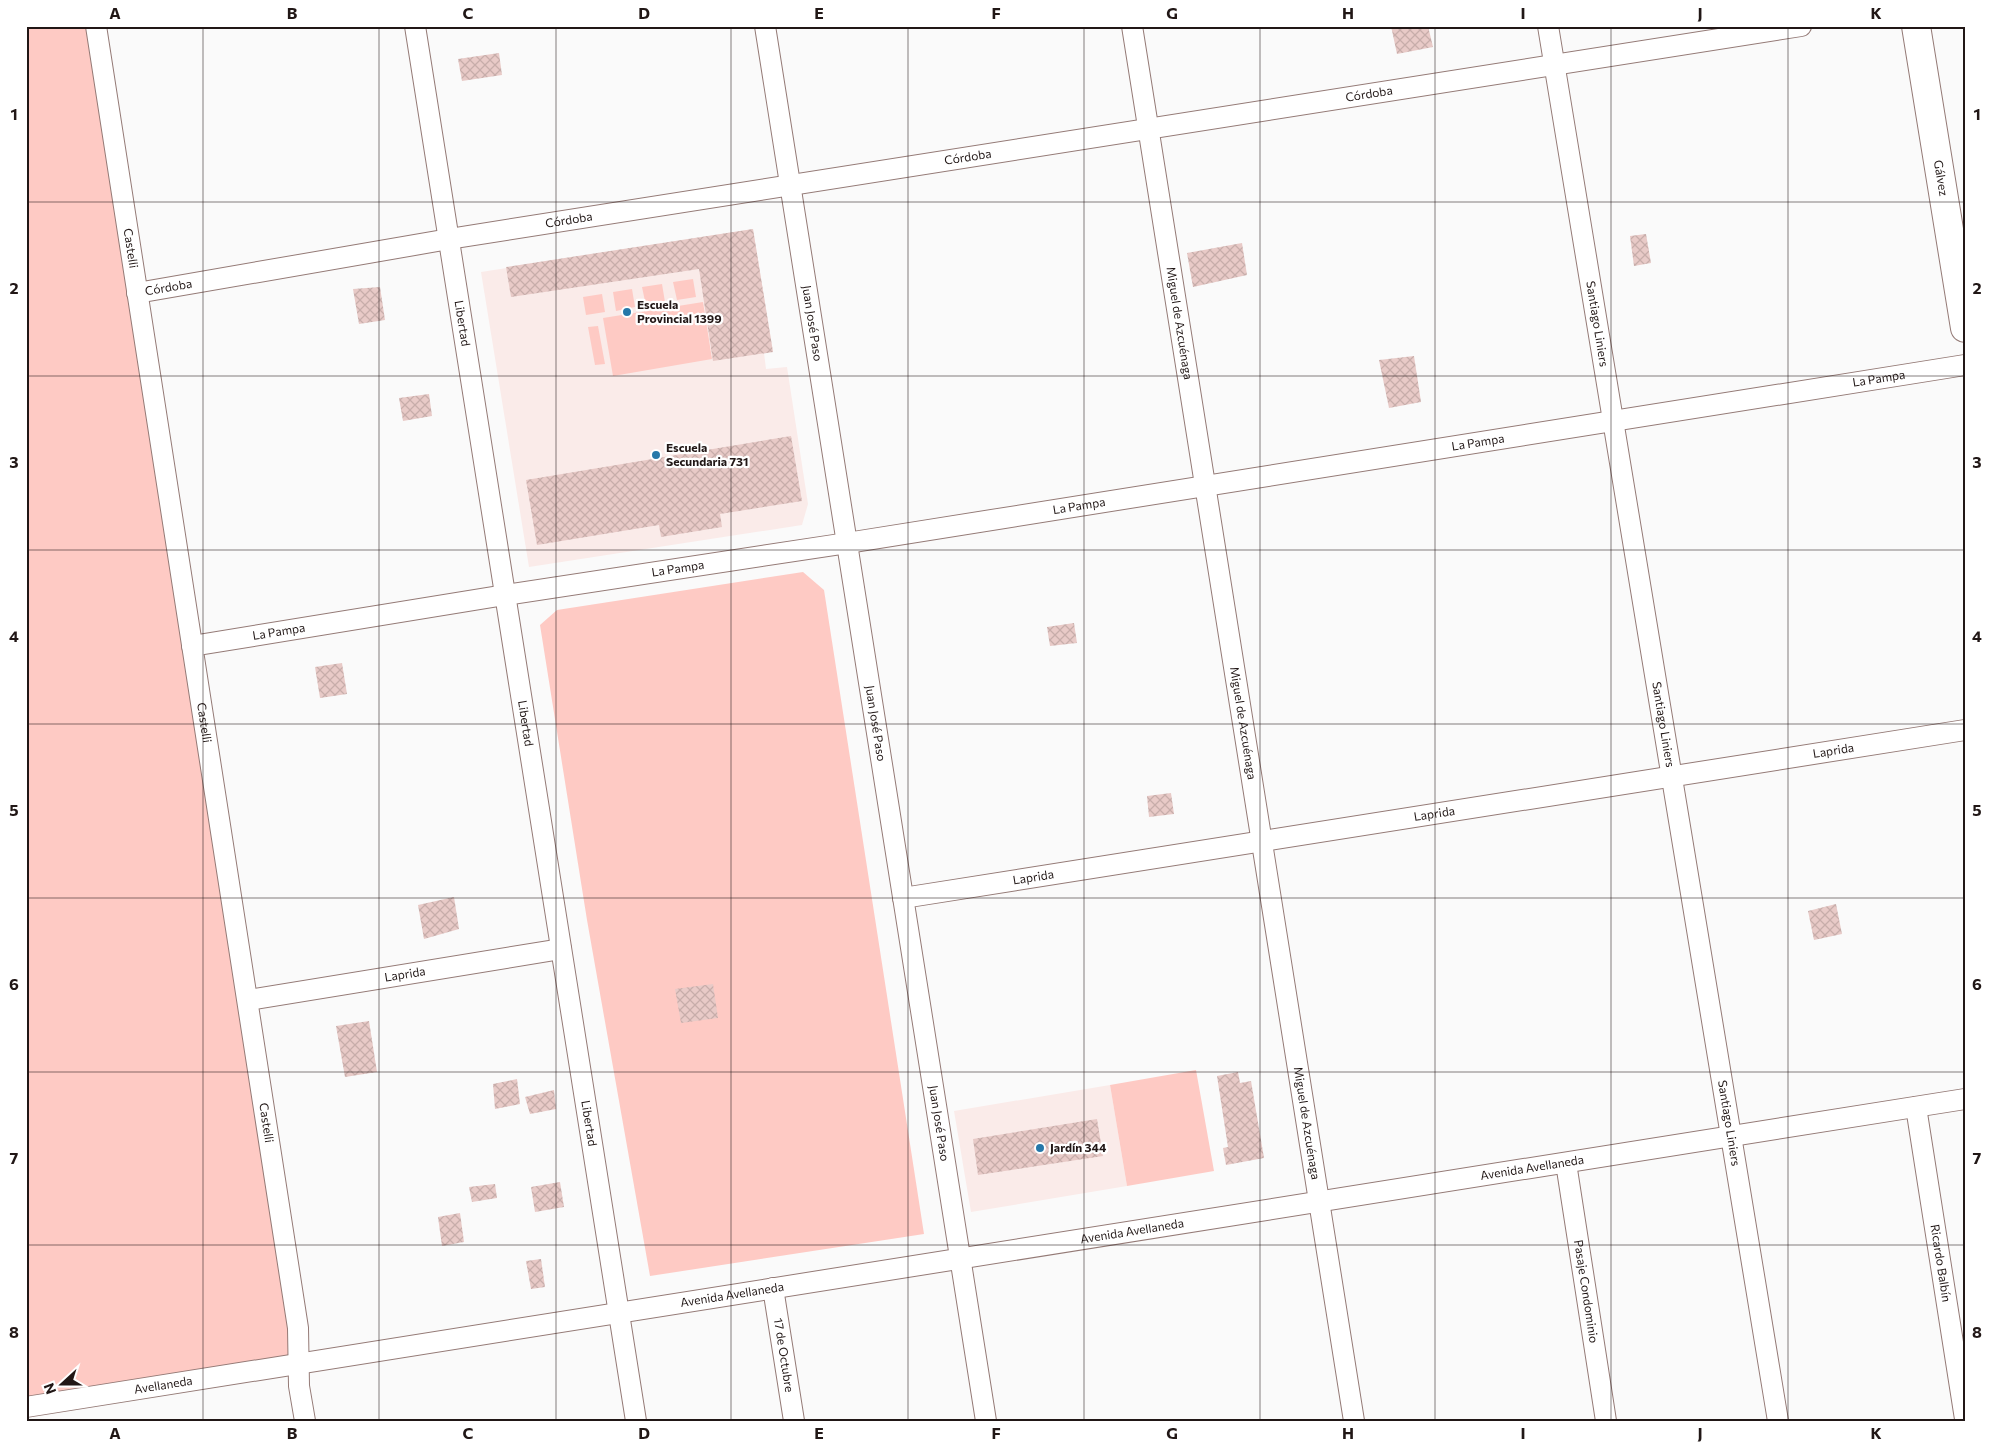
<svg xmlns="http://www.w3.org/2000/svg" width="1991" height="1447" viewBox="0 0 1991 1447" font-family="Commissioner,sans-serif">
<defs>
<pattern id="building-cross-hatch" width="8" height="8" patternUnits="userSpaceOnUse" patternTransform="scale(1.25)"><rect width="8" height="8" fill="#e8cac7"/><path d="M0 0l8 8M0 8l8-8" fill="none" stroke="#c7adaa"/></pattern>
</defs>
<rect width="100%" height="100%" fill="#fafafa"/>
<path fill="#faebe9" d="M753,229L773,352L764,353L766,369L787,367L808,504L802,525L529,567L481,272Z
M1110,1085L1127,1186L971,1212L954,1111Z"/>
<path fill="#fecac4" d="M26,26H96L299,1364L26,1407Z
M693,279L696,297L677,300L673,282Z
M662,284L665,302L646,306L642,287Z
M632,289L635,307L616,311L613,292Z
M602,294L605,312L586,315L583,297Z
M703,302L712,359L613,376L603,318Z
M598,326L605,364L595,365L588,327Z
M803,572L824,590L924,1234L650,1276L587,920L540,625L557,610Z
M1196,1070L1214,1171L1127,1186L1110,1085Z"/>
<path fill="url(#building-cross-hatch)" d="M1391,26H1428L1433,47L1397,54Z
M499,53L502,75L462,81L458,59Z
M753,229L773,352L713,361L699,269L511,297L506,267Z
M1646,234L1651,263L1634,266L1630,236Z
M1242,243L1247,275L1193,287L1187,253Z
M380,287L385,320L359,324L353,289Z
M1414,356L1421,402L1389,408L1379,360Z
M429,394L432,416L403,421L399,398Z
M791,436L802,501L720,514L722,527L661,537L659,525L537,545L526,480Z
M1074,623L1077,643L1050,646L1047,627Z
M342,663L347,694L320,698L315,667Z
M1171,793L1174,814L1149,817L1147,796Z
M454,897L459,929L424,939L418,905Z
M1836,904L1842,934L1814,940L1808,911Z
M713,984L718,1018L681,1023L675,989Z
M369,1021L377,1072L345,1077L336,1026Z
M1238,1072L1240,1083L1251,1081L1264,1158L1226,1165L1223,1148L1228,1147L1217,1076Z
M517,1079L520,1104L495,1109L493,1084Z
M554,1090L556,1109L530,1114L525,1097Z
M1097,1119L1103,1156L978,1175L973,1139Z
M560,1182L564,1207L535,1212L531,1187Z
M495,1184L497,1198L472,1202L469,1187Z
M460,1213L464,1242L442,1246L438,1217Z
M541,1259L545,1287L531,1289L526,1261Z"/>
<g fill="none" stroke-linecap="round" stroke-linejoin="round">
<g stroke="#947a76" stroke-width="22">
<g id="street">
<path id="s1" d="M96,26L298,1328L299,1386L305,1421"/>
<path id="s2" d="M415,26L636,1421"/>
<path id="s3" d="M765,26L986,1421"/>
<path id="s4" d="M1132,26L1354,1421"/>
<path id="s5" d="M1548,26L1778,1421"/>
<path id="s6" d="M137,293L449,239L1801,26"/>
<path id="s7" d="M192,646L505,595L847,543L1965,365"/>
<path id="s8" d="M903,898L1965,730"/>
<path id="s9" d="M248,1000L561,949"/>
<path id="s10" d="M1916,1107L1965,1419"/>
<path id="s11" d="M1566,1163L1606,1421"/>
<path id="s12" d="M773,1288L794,1421"/>
<path id="s13" d="M26,1407L1965,1099"/>
</g>
</g>
<g stroke="#947a76" stroke-width="30">
<g id="secondary">
<path id="s14" d="M1916,26L1965,328"/>
</g>
</g>
<use href="#street" stroke="#fff" stroke-width="20"/>
<use href="#secondary" stroke="#fff" stroke-width="28"/>
</g>
<path fill="none" stroke="#211716" stroke-width="1" stroke-opacity="0.55" d="M203,26V1421M379,26V1421M556,26V1421M731,26V1421M908,26V1421M1084,26V1421M1260,26V1421M1435,26V1421M1611,26V1421M1788,26V1421M26,202H1965M26,376H1965M26,550H1965M26,724H1965M26,898H1965M26,1072H1965M26,1245H1965"/>
<g fill="#2678a9" stroke="#fff" stroke-width="2">
<circle cx="627" cy="312" r="5"/>
<circle cx="656" cy="455" r="5"/>
<circle cx="1040" cy="1148" r="5"/>
</g>
<g text-anchor="middle" stroke-width="4.5" stroke-linejoin="round" paint-order="stroke">
<g font-size="12" fill="#211716" stroke="#fff">
<text dy="4" stroke="none"><textPath href="#s6" startOffset="1248">Córdoba</textPath></text>
<text dy="4" stroke="none"><textPath href="#s6" startOffset="842">Córdoba</textPath></text>
<text dy="4" stroke="none"><textPath href="#s14" startOffset="154">Gálvez</textPath></text>
<text dy="4" stroke="none"><textPath href="#s6" startOffset="438">Córdoba</textPath></text>
<text dy="4" stroke="none"><textPath href="#s1" startOffset="225">Castelli</textPath></text>
<text dy="4" stroke="none"><textPath href="#s6" startOffset="32">Córdoba</textPath></text>
<text dy="4" stroke="none"><textPath href="#s2" startOffset="301">Libertad</textPath></text>
<text dy="4" stroke="none"><textPath href="#s3" startOffset="301">Juan José Paso</textPath></text>
<text dy="4" stroke="none"><textPath href="#s4" startOffset="301">Miguel de Azcuénaga</textPath></text>
<text dy="4" stroke="none"><textPath href="#s5" startOffset="302">Santiago Liniers</textPath></text>
<text dy="4" stroke="none"><textPath href="#s7" startOffset="1708">La Pampa</textPath></text>
<text dy="4" stroke="none"><textPath href="#s7" startOffset="1302">La Pampa</textPath></text>
<text dy="4" stroke="none"><textPath href="#s7" startOffset="898">La Pampa</textPath></text>
<text dy="4" stroke="none"><textPath href="#s7" startOffset="492">La Pampa</textPath></text>
<text dy="4" stroke="none"><textPath href="#s7" startOffset="88">La Pampa</textPath></text>
<text dy="4" stroke="none"><textPath href="#s1" startOffset="705">Castelli</textPath></text>
<text dy="4" stroke="none"><textPath href="#s2" startOffset="706">Libertad</textPath></text>
<text dy="4" stroke="none"><textPath href="#s3" startOffset="706">Juan José Paso</textPath></text>
<text dy="4" stroke="none"><textPath href="#s5" startOffset="708">Santiago Liniers</textPath></text>
<text dy="4" stroke="none"><textPath href="#s4" startOffset="706">Miguel de Azcuénaga</textPath></text>
<text dy="4" stroke="none"><textPath href="#s8" startOffset="942">Laprida</textPath></text>
<text dy="4" stroke="none"><textPath href="#s8" startOffset="538">Laprida</textPath></text>
<text dy="4" stroke="none"><textPath href="#s8" startOffset="132">Laprida</textPath></text>
<text dy="4" stroke="none"><textPath href="#s9" startOffset="159">Laprida</textPath></text>
<text dy="4" stroke="none"><textPath href="#s1" startOffset="1110">Castelli</textPath></text>
<text dy="4" stroke="none"><textPath href="#s2" startOffset="1111">Libertad</textPath></text>
<text dy="4" stroke="none"><textPath href="#s3" startOffset="1111">Juan José Paso</textPath></text>
<text dy="4" stroke="none"><textPath href="#s4" startOffset="1111">Miguel de Azcuénaga</textPath></text>
<text dy="4" stroke="none"><textPath href="#s5" startOffset="1112">Santiago Liniers</textPath></text>
<text dy="4" stroke="none"><textPath href="#s13" startOffset="1525">Avenida Avellaneda</textPath></text>
<text dy="4" stroke="none"><textPath href="#s13" startOffset="1120">Avenida Avellaneda</textPath></text>
<text dy="4" stroke="none"><textPath href="#s10" startOffset="158">Ricardo Balbín</textPath></text>
<text dy="4" stroke="none"><textPath href="#s11" startOffset="130">Pasaje Condominio</textPath></text>
<text dy="4" stroke="none"><textPath href="#s13" startOffset="715">Avenida Avellaneda</textPath></text>
<text dy="4" stroke="none"><textPath href="#s12" startOffset="68">17 de Octubre</textPath></text>
<text dy="4" stroke="none"><textPath href="#s13" startOffset="139">Avellaneda</textPath></text>
</g>
<g font-size="12" font-weight="bold" fill="#211716" stroke="#fff" text-anchor="start">
<text x="637" y="309">Escuela<tspan x="637" dy="14">Provincial 1399</tspan></text>
<text x="666" y="452">Escuela<tspan x="666" dy="14">Secundaria 731</tspan></text>
<text x="1050" y="1152">Jardín 344</text>
</g>
</g>
<rect width="1991" height="1447" fill="none" stroke="#ffffff" stroke-width="55"/>
<g transform="translate(62 1384) rotate(249)" stroke="#ffffff" stroke-width="4" paint-order="stroke">
<path d="M0-4L9 19L0 12L-9 19Z" fill="#211716"/>
<text y="-8" font-size="14" font-weight="bold" text-anchor="middle" fill="#211716">N</text>
</g>
<rect x="28" y="28" width="1936" height="1392" fill="none" stroke="#211716" stroke-width="2"/>
<g font-size="16" text-anchor="middle" font-weight="bold" fill="#211716">
<text x="115" y="19">A</text>
<text x="292" y="19">B</text>
<text x="468" y="19">C</text>
<text x="644" y="19">D</text>
<text x="819" y="19">E</text>
<text x="996" y="19">F</text>
<text x="1172" y="19">G</text>
<text x="1348" y="19">H</text>
<text x="1523" y="19">I</text>
<text x="1700" y="19">J</text>
<text x="1876" y="19">K</text>
<text x="14" y="120">1</text>
<text x="1977" y="120">1</text>
<text x="14" y="294">2</text>
<text x="1977" y="294">2</text>
<text x="14" y="468">3</text>
<text x="1977" y="468">3</text>
<text x="14" y="642">4</text>
<text x="1977" y="642">4</text>
<text x="14" y="816">5</text>
<text x="1977" y="816">5</text>
<text x="14" y="990">6</text>
<text x="1977" y="990">6</text>
<text x="14" y="1164">7</text>
<text x="1977" y="1164">7</text>
<text x="14" y="1338">8</text>
<text x="1977" y="1338">8</text>
<text x="115" y="1439">A</text>
<text x="292" y="1439">B</text>
<text x="468" y="1439">C</text>
<text x="644" y="1439">D</text>
<text x="819" y="1439">E</text>
<text x="996" y="1439">F</text>
<text x="1172" y="1439">G</text>
<text x="1348" y="1439">H</text>
<text x="1523" y="1439">I</text>
<text x="1700" y="1439">J</text>
<text x="1876" y="1439">K</text>
</g>
</svg>
